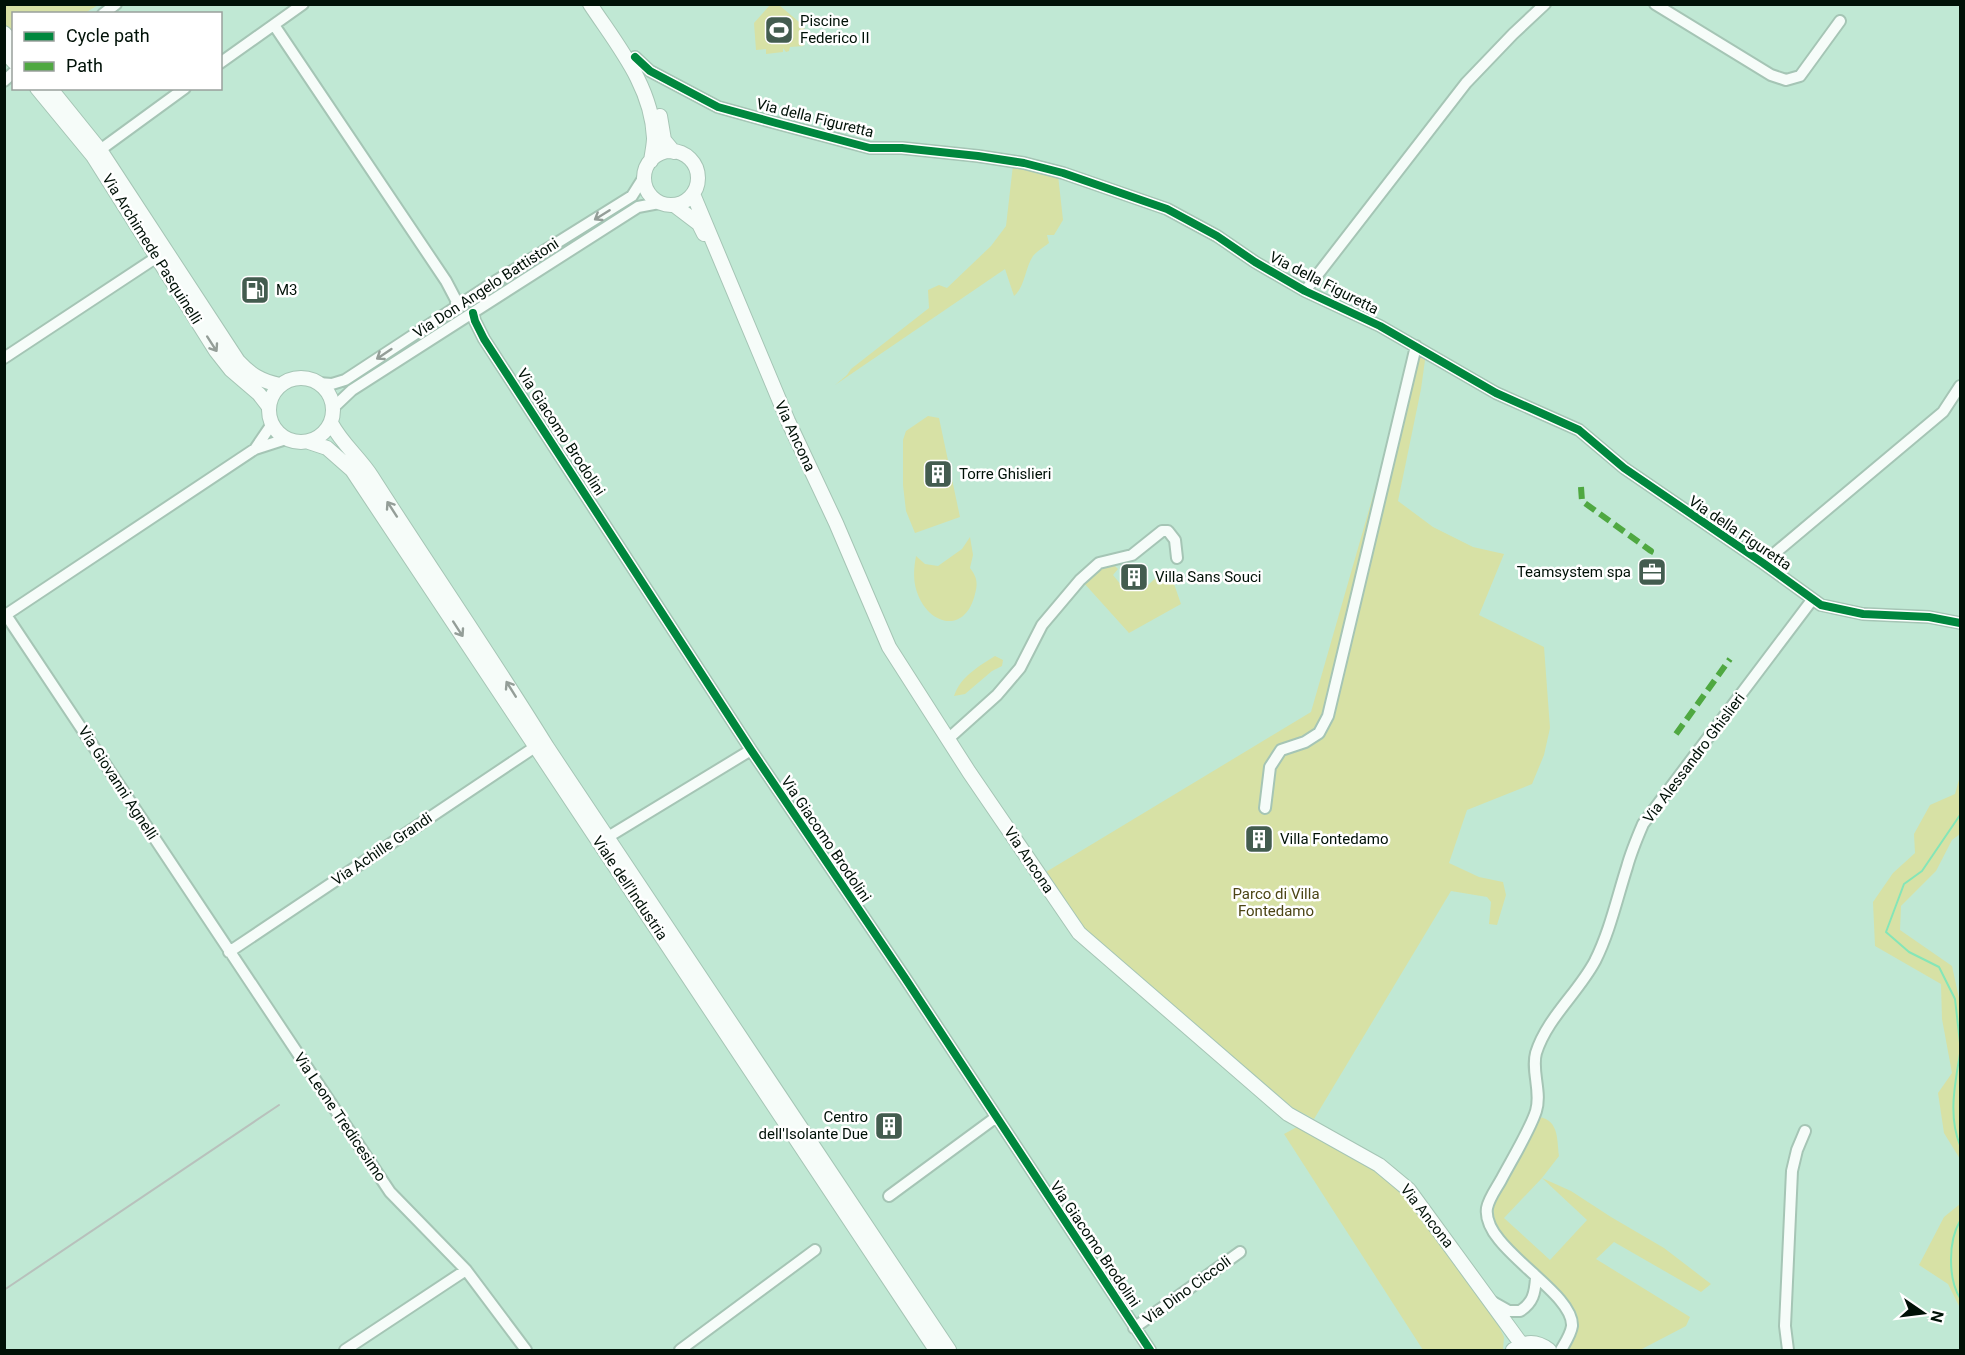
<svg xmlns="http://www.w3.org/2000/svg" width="1965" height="1355" viewBox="0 0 1965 1355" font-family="Roboto,sans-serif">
<rect width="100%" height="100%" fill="#c0e8d4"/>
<path fill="#d7e1a5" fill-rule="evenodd" d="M4,5H98L85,13L14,14L13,40L5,30Z
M770,5H779L805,27L803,32L804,46L790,47L789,51L786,52L783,48V52L766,54V49L756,50L754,23Z
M1013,165L1058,175L1063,220L1054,235H1047L1049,243C1044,247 1037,251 1033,256C1025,268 1025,287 1014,296L1005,269L835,385L847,375L851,369L929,308L928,290L939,285L947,288L991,246L1006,226Z
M1416,346L1426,353L1421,389L1398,501L1433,527L1473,547L1504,554L1479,615L1544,647L1550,728L1544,755L1532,784L1467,810L1449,863L1479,877L1503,882L1506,895L1497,925L1489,924L1491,902L1487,897L1451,891L1314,1119L1293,1108L1084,928L1041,875L1311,712Z
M928,416L939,418L960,517L915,533L906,511L903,485V440L906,431Z
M970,537L973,555L970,568C977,577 978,583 975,594C965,636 926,625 916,589C913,578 914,567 916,556L925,564L938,566L962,549Z
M1113,564L1118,569L1113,575L1126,591L1146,587L1163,571L1173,581L1181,604L1129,633L1083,582L1096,569Z
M995,656L1003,660L1002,666L992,671L965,694L954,696C961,676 978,667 995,656Z
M1960,776V834L1952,840L1936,871L1901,906L1900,930L1952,966L1960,1003V1159L1944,1133L1938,1093L1952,1073L1942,1019L1941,984L1875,946L1873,902L1893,873L1915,853L1914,834L1930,805L1955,794Z
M1540,1117C1559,1121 1557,1140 1559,1156L1542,1178L1571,1191L1611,1217L1664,1248L1711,1284L1701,1292L1614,1242L1596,1259L1690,1317L1686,1326L1640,1350H1565C1573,1337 1580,1328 1576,1312L1498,1232L1495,1221L1493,1209L1499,1195ZM1542,1178L1587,1220L1550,1260L1504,1218Z
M1297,1127L1382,1174L1405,1195L1496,1320L1504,1337L1503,1350H1423L1284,1134Z
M1960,1204V1308L1948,1284L1919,1265L1944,1217Z"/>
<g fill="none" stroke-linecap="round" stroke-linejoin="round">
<path stroke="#84e6b8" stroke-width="2" d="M1960,815L1922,871L1904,884L1886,932L1909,952L1939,967L1955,999L1960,1043
M1960,1054C1955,1083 1948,1117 1960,1145
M1960,1221C1948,1241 1948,1279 1960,1298"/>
<g stroke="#a5c5b5" stroke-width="14">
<path id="minor" d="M1655,4L1771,75L1786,80L1800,76L1840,21
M103,14L116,4
M274,25L446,281L456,300V306
M635,57L650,71L718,107L776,123L870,148H902L978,156L1024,163L1063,173L1167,209L1217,236L1255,262L1305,291L1380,326L1496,393L1579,430L1624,468L1763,563L1821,605L1863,614L1929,617L1960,623
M220,63L303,4
M4,81L14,72
M100,150L185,88
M1305,291L1466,83L1513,34L1545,4
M473,313L475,321L484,339L751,750L905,978L1150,1350
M4,358L157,257
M318,383L332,384L345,380L491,284L632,196L644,177
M333,408L352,390L638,207L659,203
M255,449L272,424
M1763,563L1943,412L1960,386
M6,615L390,1192L466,1270L526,1350
M4,616L255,449L286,439
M948,739L997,695L1020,668L1042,625L1080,580L1099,563L1132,555L1162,531H1168L1175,540L1177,558
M1265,808L1270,767L1281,750L1305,742L1319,733L1328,716L1416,346
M608,837L751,750
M229,952L535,747
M889,1196L995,1118
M1493,1302L1509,1311H1520C1533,1303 1535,1293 1536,1278
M1134,1328L1240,1252
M345,1350L466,1270
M680,1350L815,1250
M1561,1350C1565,1343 1571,1334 1572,1326C1574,1291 1481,1248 1487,1208C1489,1198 1496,1189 1501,1180C1511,1161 1530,1130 1536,1111C1542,1092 1531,1071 1536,1053C1547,1018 1578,993 1595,961C1610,931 1617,898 1627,867C1631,852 1637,838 1643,824L1812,600
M1788,1350L1785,1326L1792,1171L1797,1150L1805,1131"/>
</g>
<g stroke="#a5c5b5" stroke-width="16">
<path id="major" d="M590,4C617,45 652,86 654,138C654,145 652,153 651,161
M4,33L14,44
M4,51L14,62
M37,88L93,156L216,351L231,370L259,394L269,407
M50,88L100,150L238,361C251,375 261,381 280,385
M660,116L664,140L674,152
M644 178a27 27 0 1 1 54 0a27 27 0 1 1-54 0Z
M693,194L788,421L836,523L889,647L969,772L1079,933L1288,1114L1379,1165L1409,1190L1522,1345
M674,205L699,224L704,234
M269 410a32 32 0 1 1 64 0a32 32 0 1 1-64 0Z
M331,423C342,444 360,458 372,477C430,568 491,656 547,747L949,1350
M309,442L327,448L352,470L936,1350
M1513,1350C1525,1341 1537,1341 1549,1350"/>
</g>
<use href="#minor" stroke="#f6fcf9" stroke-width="10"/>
<use href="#major" stroke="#f6fcf9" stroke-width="14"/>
<path stroke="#b8c1bc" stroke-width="2" d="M4,1290L279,1105"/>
<path stroke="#4fa841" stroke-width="6" stroke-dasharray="12 6" stroke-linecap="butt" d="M1581,487L1582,501L1651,551L1647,558
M1676,734L1730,659"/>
<g stroke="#fff" stroke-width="11">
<path id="cycleway" d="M635,57L650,71L718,107L776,123L870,148H902L978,156L1024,163L1063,173L1167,209L1217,236L1255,262L1305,291L1380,326L1496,393L1579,430L1624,468L1763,563L1821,605L1863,614L1929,617L1960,623
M473,313L475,321L484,339L751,750L905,978L1150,1350"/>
</g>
<use href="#cycleway" stroke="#00873e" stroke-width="8"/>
</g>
<defs><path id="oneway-shaft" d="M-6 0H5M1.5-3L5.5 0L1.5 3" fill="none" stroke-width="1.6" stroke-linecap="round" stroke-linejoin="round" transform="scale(1.5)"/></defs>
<g stroke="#949e98">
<use href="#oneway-shaft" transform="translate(602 215) rotate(148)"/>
<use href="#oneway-shaft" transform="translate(212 344) rotate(57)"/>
<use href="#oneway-shaft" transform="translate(384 354) rotate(146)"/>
<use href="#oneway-shaft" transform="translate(392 509) rotate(-123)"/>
<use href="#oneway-shaft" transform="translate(458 629) rotate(57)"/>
<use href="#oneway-shaft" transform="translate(511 689) rotate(-122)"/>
</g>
<defs>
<g id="stadium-square" transform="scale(1.5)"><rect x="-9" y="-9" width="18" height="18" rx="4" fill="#435c4f" stroke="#fff"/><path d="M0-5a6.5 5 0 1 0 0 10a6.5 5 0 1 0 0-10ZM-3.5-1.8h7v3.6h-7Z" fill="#fff"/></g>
<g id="fuel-square" transform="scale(1.5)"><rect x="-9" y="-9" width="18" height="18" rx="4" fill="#435c4f" stroke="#fff"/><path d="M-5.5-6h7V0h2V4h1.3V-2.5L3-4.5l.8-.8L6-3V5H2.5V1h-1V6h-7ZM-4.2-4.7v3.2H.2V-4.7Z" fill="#fff"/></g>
<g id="building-square" transform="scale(1.5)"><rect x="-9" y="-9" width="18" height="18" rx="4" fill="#435c4f" stroke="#fff"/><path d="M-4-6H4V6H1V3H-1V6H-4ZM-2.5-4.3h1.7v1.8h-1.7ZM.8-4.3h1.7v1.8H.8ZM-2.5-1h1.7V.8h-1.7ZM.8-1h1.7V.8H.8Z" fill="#fff"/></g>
<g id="office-square" transform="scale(1.5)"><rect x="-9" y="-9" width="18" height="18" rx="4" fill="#435c4f" stroke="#fff"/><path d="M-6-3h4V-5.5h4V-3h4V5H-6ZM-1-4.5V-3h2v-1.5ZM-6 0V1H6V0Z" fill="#fff"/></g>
</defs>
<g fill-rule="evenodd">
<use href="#stadium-square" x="779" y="30"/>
<use href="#fuel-square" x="255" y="290"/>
<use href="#building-square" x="938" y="474"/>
<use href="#office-square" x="1652" y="572"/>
<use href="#building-square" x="1134" y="577"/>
<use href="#building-square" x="1259" y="839"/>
<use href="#building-square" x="889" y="1126"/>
</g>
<g text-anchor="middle" stroke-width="5" stroke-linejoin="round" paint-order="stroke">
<g font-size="15" fill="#001107" stroke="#fff" text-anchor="start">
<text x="800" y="26">Piscine<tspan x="800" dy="17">Federico II</tspan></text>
<text x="276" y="295">M3</text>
<text x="959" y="479">Torre Ghislieri</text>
<text x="1631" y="577" text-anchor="end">Teamsystem spa</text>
<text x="1155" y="582">Villa Sans Souci</text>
<text x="1280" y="844">Villa Fontedamo</text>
<text x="868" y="1122" text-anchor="end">Centro<tspan x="868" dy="17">dell'Isolante Due</tspan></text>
</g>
<g font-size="15" fill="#001107" stroke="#fff">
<text transform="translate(815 118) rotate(14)" y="5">Via della Figuretta</text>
<text transform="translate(152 249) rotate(58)" y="5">Via Archimede Pasquinelli</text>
<text transform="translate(1324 283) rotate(27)" y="5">Via della Figuretta</text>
<text transform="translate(486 288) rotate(-33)" y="5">Via Don Angelo Battistoni</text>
<text transform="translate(561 432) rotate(57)" y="5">Via Giacomo Brodolini</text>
<text transform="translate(795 436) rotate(65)" y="5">Via Ancona</text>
<text transform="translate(1740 533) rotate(34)" y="5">Via della Figuretta</text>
<text transform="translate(1694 758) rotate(-53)" y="5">Via Alessandro Ghislieri</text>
<text transform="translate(118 783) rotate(57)" y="5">Via Giovanni Agnelli</text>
<text transform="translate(826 839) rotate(56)" y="5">Via Giacomo Brodolini</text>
<text transform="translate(382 849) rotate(-34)" y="5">Via Achille Grandi</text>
<text transform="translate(1029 860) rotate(56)" y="5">Via Ancona</text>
<text transform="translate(630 888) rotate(56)" y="5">Viale dell'Industria</text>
<text transform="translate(340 1117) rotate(56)" y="5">Via Leone Tredicesimo</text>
<text transform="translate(1427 1216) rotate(52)" y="5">Via Ancona</text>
<text transform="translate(1095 1244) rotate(56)" y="5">Via Giacomo Brodolini</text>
<text transform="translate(1187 1290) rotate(-36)" y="5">Via Dino Ciccoli</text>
</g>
<g font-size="15" fill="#4c4515" stroke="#fff">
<text x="1276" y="899">Parco di Villa<tspan x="1276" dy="17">Fontedamo</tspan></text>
</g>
</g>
<rect width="1965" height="1355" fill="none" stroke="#001107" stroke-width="12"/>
<rect x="12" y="12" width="210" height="78" fill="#ffffff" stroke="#99a09c" stroke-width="1.5"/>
<rect x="24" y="32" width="30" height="9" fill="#00873e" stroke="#99a09c" stroke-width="1.5"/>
<text x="66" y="42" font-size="18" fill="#001107">Cycle path</text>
<rect x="24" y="62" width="30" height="9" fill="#4fa841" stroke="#99a09c" stroke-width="1.5"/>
<text x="66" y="72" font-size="18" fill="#001107">Path</text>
<g transform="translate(1923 1313) rotate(104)" stroke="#ffffff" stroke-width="4.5" paint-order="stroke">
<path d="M0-4.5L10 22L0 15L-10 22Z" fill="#001107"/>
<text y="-9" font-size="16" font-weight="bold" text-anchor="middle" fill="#001107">N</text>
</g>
</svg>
